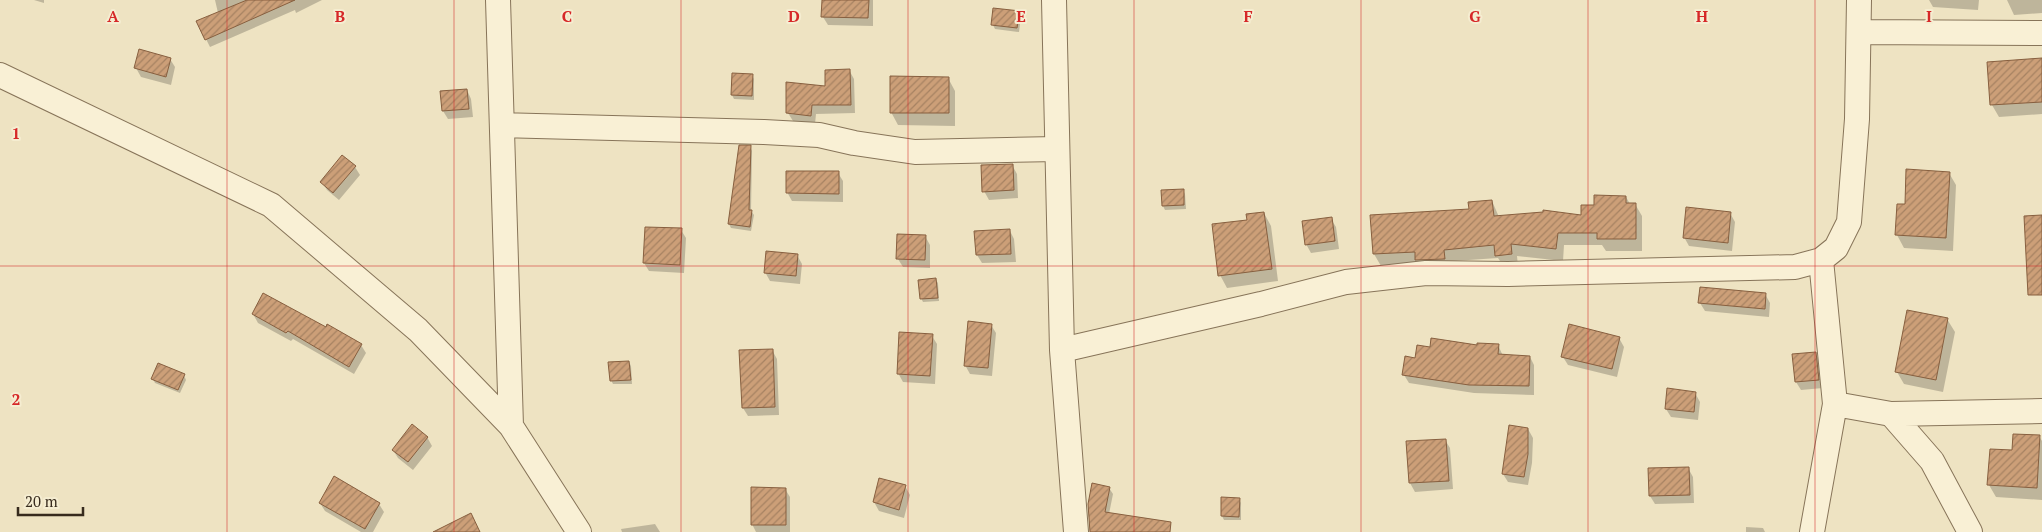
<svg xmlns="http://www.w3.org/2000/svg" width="2042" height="532" viewBox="0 0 2042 532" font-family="'PT Serif',serif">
<defs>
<pattern id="building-hatch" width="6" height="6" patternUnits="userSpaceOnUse" patternTransform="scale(1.25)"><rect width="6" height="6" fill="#cc9f78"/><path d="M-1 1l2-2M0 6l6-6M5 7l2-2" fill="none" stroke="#a68262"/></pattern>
</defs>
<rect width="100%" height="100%" fill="#eee3c2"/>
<path fill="#0003" d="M34,0H44V3Z
M215,0H322L296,13L295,10L210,47L206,39L218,13Z
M823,0H873V26L828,25L823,17Z
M1929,0H1979L1978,10L1933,7Z
M2007,0H2042V13L2014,15Z
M1019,13L1021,17L1019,32L995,29L993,25Z
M170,59L175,67L171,85L141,77L136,68Z
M2042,59V114L1999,117L1992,105Z
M849,70L854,79L855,113L816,114L815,124L793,121L788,113Z
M752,75L754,79V100L734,99L732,95Z
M948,78L955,91V126L898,125L891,112Z
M467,90L471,99L473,117L448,119L443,111Z
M750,147L752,151L751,211L754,215L751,231L731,228L729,224Z
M1012,165L1017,174L1018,198L989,200L984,191Z
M355,167L360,175L339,200L327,190L322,182Z
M838,173L843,181V202L792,201L787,192Z
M1949,173L1956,185L1953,251L1904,248L1897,235L1906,206Z
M1183,190L1185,194L1186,209L1165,210L1163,206L1162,191Z
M1626,197L1630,204H1635L1642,216V251H1606L1602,245H1564L1563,261L1517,256L1518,266L1504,267L1498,258L1381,266L1374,254L1492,201L1499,217L1582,216L1595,206Z
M1264,213L1271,226L1278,281L1227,288L1220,275L1248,221Z
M1730,213L1735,222L1732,251L1689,246L1684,237Z
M1331,219L1336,227L1339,249L1311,253L1306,244Z
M681,230L686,238L684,273L649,271L644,263Z
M1010,231L1014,239L1016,262L982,263L977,255Z
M925,236L930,245V268L903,267L898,259Z
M797,255L802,264L800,284L770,281L765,272Z
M935,279L938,283L939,301L923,302L921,298Z
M1765,294L1770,303L1769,317L1705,311L1700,303Z
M253,314L326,329L361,345L366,353L354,374L293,339L291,341L258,323Z
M1947,319L1955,332L1943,392L1904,384L1897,372Z
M991,325L996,333L992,376L970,374L965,365Z
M932,336L937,344L935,384L903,382L898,373Z
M1619,338L1624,347L1617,377L1568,365L1563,357Z
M1498,345L1503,356L1530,357L1534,365V395L1474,393L1409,383L1404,375L1416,359L1431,348Z
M772,350L777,359L779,415L748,416L743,408Z
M1815,353L1820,361L1823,388L1801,390L1796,382Z
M629,362L631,366L632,384H613L611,380Z
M184,375L186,380L180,393L155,383L153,379Z
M1695,393L1700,402L1698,420L1671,417L1666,409Z
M1528,429L1533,438L1532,463L1528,485L1508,482L1503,474Z
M2039,436L2042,441V500L1996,497L1989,485L2013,452Z
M427,437L432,446L413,470L398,458L393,450Z
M1445,440L1450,448L1453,489L1415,492L1410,483L1407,442Z
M1688,468L1693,477L1694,503L1655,504L1650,496Z
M905,486L910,495L904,518L879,511L874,502Z
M1109,488L1113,494L1109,514L1155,532H1090L1089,504Z
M785,489L790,497V532H756L752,524Z
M1239,499L1241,503V520H1224L1222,516Z
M320,503L379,504L384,512L373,532H361L325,511Z
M655,524L660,532H622L621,529Z
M1746,527L1763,528L1765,532H1746Z"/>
<path fill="url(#building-hatch)" stroke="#875f3f" d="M247,0H295L205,40L196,21Z
M822,0H869L868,18L821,17Z
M993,8L1020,11L1017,28L991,25Z
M139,49L171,58L166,77L134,68Z
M2042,58V102L1990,105L1987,62Z
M850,69L851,105H812L811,116L786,113V82L825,86V70Z
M732,73L753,74L752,96L731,95Z
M890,76L949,77V113H890Z
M467,89L469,109L442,111L440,91Z
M739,145H751L749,210H752L750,227L728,224Z
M342,155L356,166L333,193L320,182Z
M1013,164L1014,190L982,192L981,165Z
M1906,169L1950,172L1946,238L1895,235L1897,204H1905Z
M786,171H839V194L786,193Z
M1184,189V205L1162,206L1161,190Z
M1594,195L1626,196V203H1636V239H1597V233H1558L1556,249L1511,244L1512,254L1495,256L1494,245L1444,250L1445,259L1415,260V252L1373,254L1370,215L1469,209L1468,202L1492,200L1494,216L1543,212V210L1581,215V205H1594Z
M1686,207L1731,212L1728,243L1683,238Z
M1264,212L1272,269L1218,276L1212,224L1247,220L1246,214Z
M2042,215V295H2028L2024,216Z
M1332,217L1335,241L1305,245L1302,221Z
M645,227L682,228L680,265L643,263Z
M1010,229L1011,254L976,255L974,231Z
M897,234L926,235L925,260L896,259Z
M766,251L798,254L796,276L764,273Z
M936,278L938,298L920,299L918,280Z
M1700,287L1766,293L1765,309L1698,303Z
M263,293L326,327L327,324L362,344L349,367L288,331L286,333L252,314Z
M1907,310L1948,318L1936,380L1895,372Z
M968,321L992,324L988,368L964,366Z
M1569,324L1620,337L1612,369L1561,357Z
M899,332L933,334L930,376L897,374Z
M1431,338L1477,345V343L1499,344L1498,354L1530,356L1529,386L1469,385L1402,375L1405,356L1415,358L1417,345L1430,347Z
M773,349L775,407L742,408L739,350Z
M1816,352L1819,380L1795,382L1792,354Z
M629,361L631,380L610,381L608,362Z
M158,363L185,374L178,390L151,379Z
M1667,388L1696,392L1694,412L1665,409Z
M412,424L428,437L408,462L392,450Z
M1509,425L1528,428V454L1524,477L1502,474Z
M2013,434L2040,435L2037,488L1987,485L1990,449L2012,450Z
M1446,439L1449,481L1409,483L1406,441Z
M1689,467L1690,495L1649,496L1648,468Z
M334,476L380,503L365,529L319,503Z
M879,478L906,485L899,510L873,502Z
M1092,483L1110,487L1105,512L1171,522L1170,532H1090L1088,504Z
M751,487L786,488V525H751Z
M1221,497L1240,498L1239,517L1221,516Z
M471,513L480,532H433Z"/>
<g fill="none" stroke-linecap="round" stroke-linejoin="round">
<g stroke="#877459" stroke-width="26">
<path id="minor" d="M498,0L511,426
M1054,0L1062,350L1076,532
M1859,32L2042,33
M0,75L271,205L418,330L511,426L579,532
M502,125L764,132L819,135L854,143L915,152L1057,149
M1062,350L1261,304L1346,282L1426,273L1508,274L1795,267L1821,260L1836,248L1849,222L1857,119L1859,0
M1835,404L1891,414L2042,411
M1891,414L1932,461L1970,532
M1812,532L1835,404L1821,260"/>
</g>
<use href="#minor" stroke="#f9f0d5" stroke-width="24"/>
</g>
<path fill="none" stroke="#d62828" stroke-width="1" stroke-opacity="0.55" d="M227,0V532M454,0V532M681,0V532M908,0V532M1134,0V532M1361,0V532M1588,0V532M1815,0V532M0,266H2042"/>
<g font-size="16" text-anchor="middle" font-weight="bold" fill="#d62828" stroke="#f5edd1" stroke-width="4" stroke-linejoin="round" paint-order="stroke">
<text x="113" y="22">A</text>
<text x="340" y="22">B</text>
<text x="567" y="22">C</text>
<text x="794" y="22">D</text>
<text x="1021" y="22">E</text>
<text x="1248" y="22">F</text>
<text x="1475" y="22">G</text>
<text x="1702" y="22">H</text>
<text x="1929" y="22">I</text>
<text x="16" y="139">1</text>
<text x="16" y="405">2</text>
</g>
<path d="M18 507v8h65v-8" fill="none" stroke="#372b1d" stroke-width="2.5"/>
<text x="25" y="507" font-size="15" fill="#372b1d" stroke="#f5edd1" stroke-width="4" paint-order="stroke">20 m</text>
</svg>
